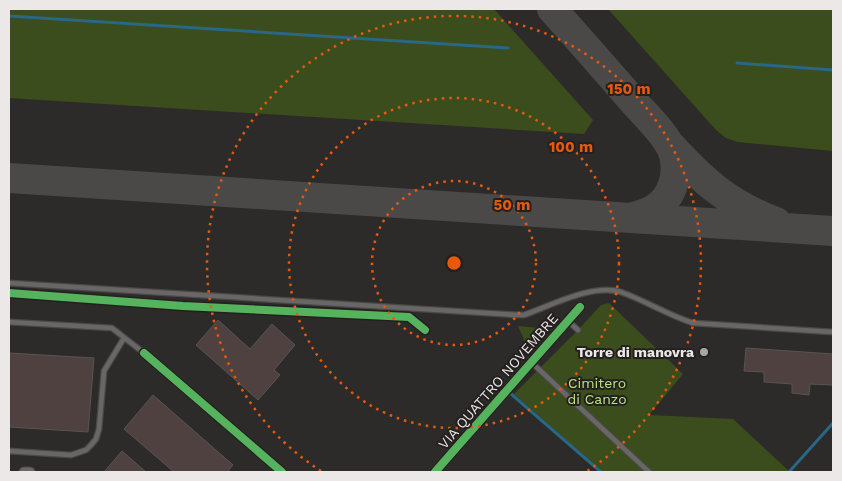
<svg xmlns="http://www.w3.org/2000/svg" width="842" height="481" viewBox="0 0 842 481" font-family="'Work Sans',sans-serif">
<rect width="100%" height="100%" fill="#2d2b29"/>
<path fill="#3b4d1c" d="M9,9H494L593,120L584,134L9,98Z
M608,9H833V151L738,142L726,138L716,130Z
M609,303L683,374L649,415L733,419L789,471L788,472H603L514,394L578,330L601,305Z
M518,326L551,329L530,353Z"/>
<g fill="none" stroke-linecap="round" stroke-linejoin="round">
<path stroke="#286785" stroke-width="3" d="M9,16L508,48
M737,63L833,70
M510,393L601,472
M789,472L833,423"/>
<path stroke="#4b4948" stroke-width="30" d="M552,9C579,39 606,70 633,101C646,116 665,133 673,152C680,172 673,198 654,209C646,214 638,216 629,218
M669,144C703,181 728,204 776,222
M9,178L833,231"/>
</g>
<path fill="#4f413f" stroke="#575554" d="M218,320L250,349L272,324L295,345L274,370L280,375L258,400L196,345Z
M746,348L833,354V385L810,384L809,395L792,393V384L764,382V372L744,371Z
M9,353L94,358L88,432L9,427Z
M153,395L233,465L227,472H174L124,429Z
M122,451L146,472H104Z"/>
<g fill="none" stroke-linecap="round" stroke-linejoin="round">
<g stroke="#4b4948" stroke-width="7">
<path id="lane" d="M9,283L518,315H524C550,306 593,283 621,292C646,301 668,315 693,323L833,332
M567,320L578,330
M9,322L112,328L144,353
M531,362L649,472
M9,451L71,455L86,450L91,445L96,439L99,429L104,371L124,338"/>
</g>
<g stroke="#4b4948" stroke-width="11">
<path id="street" d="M144,353L282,472
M24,472H30
M435,472L580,307"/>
</g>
<use href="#lane" stroke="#686766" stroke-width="4.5"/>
<use href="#street" stroke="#686766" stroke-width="9"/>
<g stroke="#24201f" stroke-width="11">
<path id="cycleway" d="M9,293L183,306L409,317L425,330
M144,353L282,472
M435,472L580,307"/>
</g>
<use href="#cycleway" stroke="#56b35d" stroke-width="8"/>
</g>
<g fill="none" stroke="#e8590c" stroke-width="2.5" stroke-dasharray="2.5 5">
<circle cx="454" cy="263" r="82"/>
<circle cx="454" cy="263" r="165"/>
<path d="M321 471A247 247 0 1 1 587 471"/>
</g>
<circle fill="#a8a6a4" stroke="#24201f" stroke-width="2" cx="704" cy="352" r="5"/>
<g text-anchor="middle" stroke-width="4" stroke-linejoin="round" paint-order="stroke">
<g font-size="14" font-weight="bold" fill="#ebe8e7" stroke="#24201f" text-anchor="end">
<text x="694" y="357">Torre di manovra</text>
</g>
<g font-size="14" fill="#ebe8e7" stroke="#24201f">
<text transform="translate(498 381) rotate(-49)" y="5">VIA QUATTRO NOVEMBRE</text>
</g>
<g font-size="14" fill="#bae47f" stroke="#24201f">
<text x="597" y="388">Cimitero<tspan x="597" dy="16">di Canzo</tspan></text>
</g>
</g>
<circle cx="454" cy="263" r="8" fill="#e8590c" stroke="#24201f" stroke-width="2.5"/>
<g font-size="15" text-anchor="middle" font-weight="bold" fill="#e8590c" stroke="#24201f" stroke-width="4" stroke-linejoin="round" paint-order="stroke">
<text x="629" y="94">150 m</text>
<text x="571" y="152">100 m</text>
<text x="512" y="210">50 m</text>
</g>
<rect width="842" height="481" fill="none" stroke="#ebe8e7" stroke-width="20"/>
</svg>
